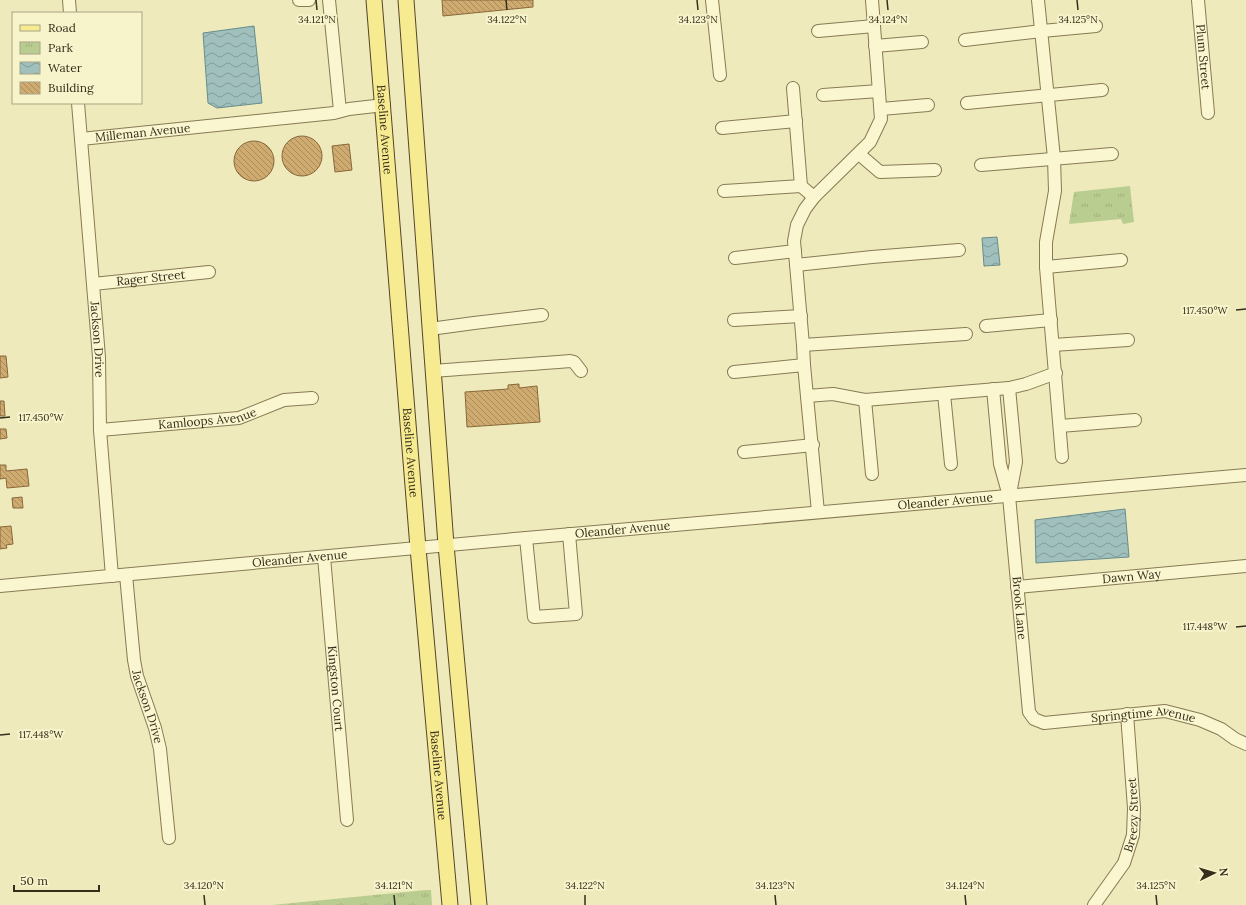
<svg xmlns="http://www.w3.org/2000/svg" width="1246" height="905" viewBox="0 0 1246 905" font-family="Lora,serif">
<defs>
<pattern id="park-tufts" width="24" height="20" patternUnits="userSpaceOnUse"><rect width="24" height="20" fill="#b9cd90"/><path d="M3 7l-1-3M5 7V3M7 7l1-3M15 17l-1-3M17 17v-4M19 17l1-3" fill="none" stroke="#a0b07c"/></pattern>
<pattern id="water-waves" width="16" height="10" patternUnits="userSpaceOnUse"><rect width="16" height="10" fill="#a0c0bd"/><path d="M0 5q4-4 8 0t8 0" fill="none" stroke="#839c99"/></pattern>
<pattern id="building-back-hatch" width="6" height="6" patternUnits="userSpaceOnUse"><rect width="6" height="6" fill="#cfab70"/><path d="M-1 5l2 2M0 0l6 6M5-1l2 2" fill="none" stroke="#a98c5b"/></pattern>
</defs>
<rect width="100%" height="100%" fill="#efeabc"/>
<path fill="url(#park-tufts)" d="M1130,186L1134,222L1123,224L1121,219L1069,224L1074,192Z
M431,890L432,905H272L426,890Z"/>
<path fill="url(#water-waves)" stroke="#678d8c" d="M254,26L262,103L217,108L208,103L203,33Z
M997,237L1000,265L984,266L982,238Z
M1125,509L1129,557L1036,563L1035,520Z"/>
<path fill="url(#building-back-hatch)" stroke="#87683a" d="M442,0H533V7L443,16Z
M282 156a20 20 0 1 1 40 0a20 20 0 1 1-40 0Z
M234 161a20 20 0 1 1 40 0a20 20 0 1 1-40 0Z
M349,144L352,170L335,172L332,146Z
M0,356H6L8,377L0,378Z
M519,384V388L537,386L540,422L467,427L465,392L508,389V385Z
M0,401H4L5,416H0Z
M0,429H6L7,438L0,439Z
M0,465H6V471L27,469L29,486L7,488L6,478L0,479Z
M22,497L23,508H13L12,498Z
M11,526L13,544L6,545L7,548L0,549V527Z"/>
<g fill="none" stroke-linecap="round" stroke-linejoin="round">
<g stroke="#877a55" stroke-width="14">
<g id="minor">
<path d="M69,0L70,13"/>
<path d="M299,0H309"/>
<path d="M329,0L340,111"/>
<path d="M712,0L720,75"/>
<path d="M1038,0L1054,158L1055,191L1046,242V267L1062,457"/>
<path id="s1" d="M1198,0L1208,113"/>
<path d="M818,31L874,26"/>
<path d="M965,40L1042,31L1096,26"/>
<path d="M875,46L922,42"/>
<path d="M793,88L801,186L814,197"/>
<path d="M823,95L879,91"/>
<path id="s2" d="M78,103L99,357L100,430L112,576"/>
<path d="M967,103L1102,90"/>
<path d="M881,109L928,105"/>
<path d="M722,128L796,121"/>
<path id="s3" d="M81,139L334,113L349,109L384,105"/>
<path d="M859,154L880,172L935,170"/>
<path d="M981,165L1112,154"/>
<path d="M724,191L801,186"/>
<path d="M735,258L795,251"/>
<path d="M796,265L872,257L959,250"/>
<path d="M1046,267L1121,260"/>
<path id="s4" d="M93,284L209,272"/>
<path d="M734,320L801,316"/>
<path d="M986,326L1051,320"/>
<path d="M430,329L474,323L542,315"/>
<path d="M803,345L966,334"/>
<path d="M1053,345L1128,340"/>
<path d="M433,371C478,367 524,365 570,361L574,362L581,371"/>
<path d="M734,372L804,365"/>
<path d="M1009,388L1016,462L1010,494"/>
<path id="s5" d="M993,389L1000,464L1009,496L1029,712L1034,719L1044,723L1165,711L1200,720L1221,729L1235,739L1246,744"/>
<path d="M944,394L951,464"/>
<path d="M807,396L833,394L865,400L1009,388L1026,384L1056,373"/>
<path d="M865,400L872,474"/>
<path d="M1060,426L1135,420"/>
<path id="s6" d="M100,430L239,418L284,400L312,398"/>
<path d="M744,452L813,445"/>
<path d="M818,512L804,365L803,345L794,241L797,225L805,209L814,197L870,142L881,119L872,0"/>
<path d="M526,538L534,617L576,614L569,534"/>
<path id="s7" d="M324,557L347,820"/>
<path id="s8" d="M126,575L134,660L137,676L155,728L160,749L169,838"/>
<path id="s9" d="M0,586L526,538L1246,475"/>
<path id="s10" d="M1017,587L1246,566"/>
<path id="s11" d="M1094,905L1124,863L1133,835L1134,808L1127,714"/>
</g>
</g>
<g stroke="#54462a" stroke-width="17">
<g id="major">
<path id="s12" d="M374,0L418,548L450,905"/>
<path d="M406,0L446,545L479,905"/>
</g>
</g>
<use href="#minor" stroke="#faf6cf" stroke-width="12"/>
<use href="#major" stroke="#f6eb90" stroke-width="15"/>
</g>
<path fill="none" stroke="#362d1a" stroke-width="1.5" d="M316,0L317,10M506,0L507,10M697,0L698,10M887,0L888,10M1077,0L1078,10M1236,310L1246,309M0,418L10,417M1236,627L1246,626M0,735L10,734M204,895L205,905M394,895L395,905M585,895V905M775,895L776,905M965,895L966,905M1156,895L1157,905"/>
<g text-anchor="middle" stroke-width="4" stroke-linejoin="round" paint-order="stroke">
<g font-size="12" fill="#362d1a" stroke="#f7f3cb">
<text dy="4" stroke="none"><textPath href="#s1" startOffset="57">Plum Street</textPath></text>
<text dy="4" stroke="none"><textPath href="#s12" startOffset="130">Baseline Avenue</textPath></text>
<text dy="4" stroke="none"><textPath href="#s3" startOffset="62">Milleman Avenue</textPath></text>
<text dy="4" stroke="none"><textPath href="#s4" startOffset="58">Rager Street</textPath></text>
<text dy="4" stroke="none"><textPath href="#s2" startOffset="237">Jackson Drive</textPath></text>
<text dy="4" stroke="none"><textPath href="#s6" startOffset="108">Kamloops Avenue</textPath></text>
<text dy="4" stroke="none"><textPath href="#s12" startOffset="454">Baseline Avenue</textPath></text>
<text dy="4" stroke="none"><textPath href="#s9" startOffset="949">Oleander Avenue</textPath></text>
<text dy="4" stroke="none"><textPath href="#s9" startOffset="625">Oleander Avenue</textPath></text>
<text dy="4" stroke="none"><textPath href="#s9" startOffset="301">Oleander Avenue</textPath></text>
<text dy="4" stroke="none"><textPath href="#s10" startOffset="115">Dawn Way</textPath></text>
<text dy="4" stroke="none"><textPath href="#s5" startOffset="221">Brook Lane</textPath></text>
<text dy="4" stroke="none"><textPath href="#s7" startOffset="132">Kingston Court</textPath></text>
<text dy="4" stroke="none"><textPath href="#s8" startOffset="134">Jackson Drive</textPath></text>
<text dy="4" stroke="none"><textPath href="#s5" startOffset="445">Springtime Avenue</textPath></text>
<text dy="4" stroke="none"><textPath href="#s12" startOffset="778">Baseline Avenue</textPath></text>
<text dy="4" stroke="none"><textPath href="#s11" startOffset="101">Breezy Street</textPath></text>
</g>
</g>
<g font-size="10" text-anchor="middle" fill="#362d1a" stroke="#f7f3cb" stroke-width="4" stroke-linejoin="round" paint-order="stroke">
<text x="317" y="23">34.121°N</text>
<text x="507" y="23">34.122°N</text>
<text x="698" y="23">34.123°N</text>
<text x="888" y="23">34.124°N</text>
<text x="1078" y="23">34.125°N</text>
<text x="1205" y="314">117.450°W</text>
<text x="41" y="421">117.450°W</text>
<text x="1205" y="630">117.448°W</text>
<text x="41" y="738">117.448°W</text>
<text x="204" y="889">34.120°N</text>
<text x="394" y="889">34.121°N</text>
<text x="585" y="889">34.122°N</text>
<text x="775" y="889">34.123°N</text>
<text x="965" y="889">34.124°N</text>
<text x="1156" y="889">34.125°N</text>
</g>
<rect x="12" y="12" width="130" height="92" fill="#f7f3cb" stroke="#aaa484"/>
<rect x="20" y="25" width="20" height="6" fill="#f6eb90" stroke="#aaa484"/>
<text x="48" y="32" font-size="12" fill="#362d1a">Road</text>
<rect x="20" y="42" width="20" height="12" fill="url(#park-tufts)" stroke="#aaa484"/>
<text x="48" y="52" font-size="12" fill="#362d1a">Park</text>
<rect x="20" y="62" width="20" height="12" fill="url(#water-waves)" stroke="#aaa484"/>
<text x="48" y="72" font-size="12" fill="#362d1a">Water</text>
<rect x="20" y="82" width="20" height="12" fill="url(#building-back-hatch)" stroke="#aaa484"/>
<text x="48" y="92" font-size="12" fill="#362d1a">Building</text>
<g transform="translate(1214 873) rotate(85)" stroke="#f7f3cb" stroke-width="3" paint-order="stroke">
<path d="M0-3L7 15L0 10L-7 15Z" fill="#362d1a"/>
<text y="-6" font-size="11" font-weight="bold" text-anchor="middle" fill="#362d1a">N</text>
</g>
<path d="M14 885v6h85v-6" fill="none" stroke="#362d1a" stroke-width="2"/>
<text x="20" y="885" font-size="12" fill="#362d1a" stroke="#f7f3cb" stroke-width="3" paint-order="stroke">50 m</text>
</svg>
